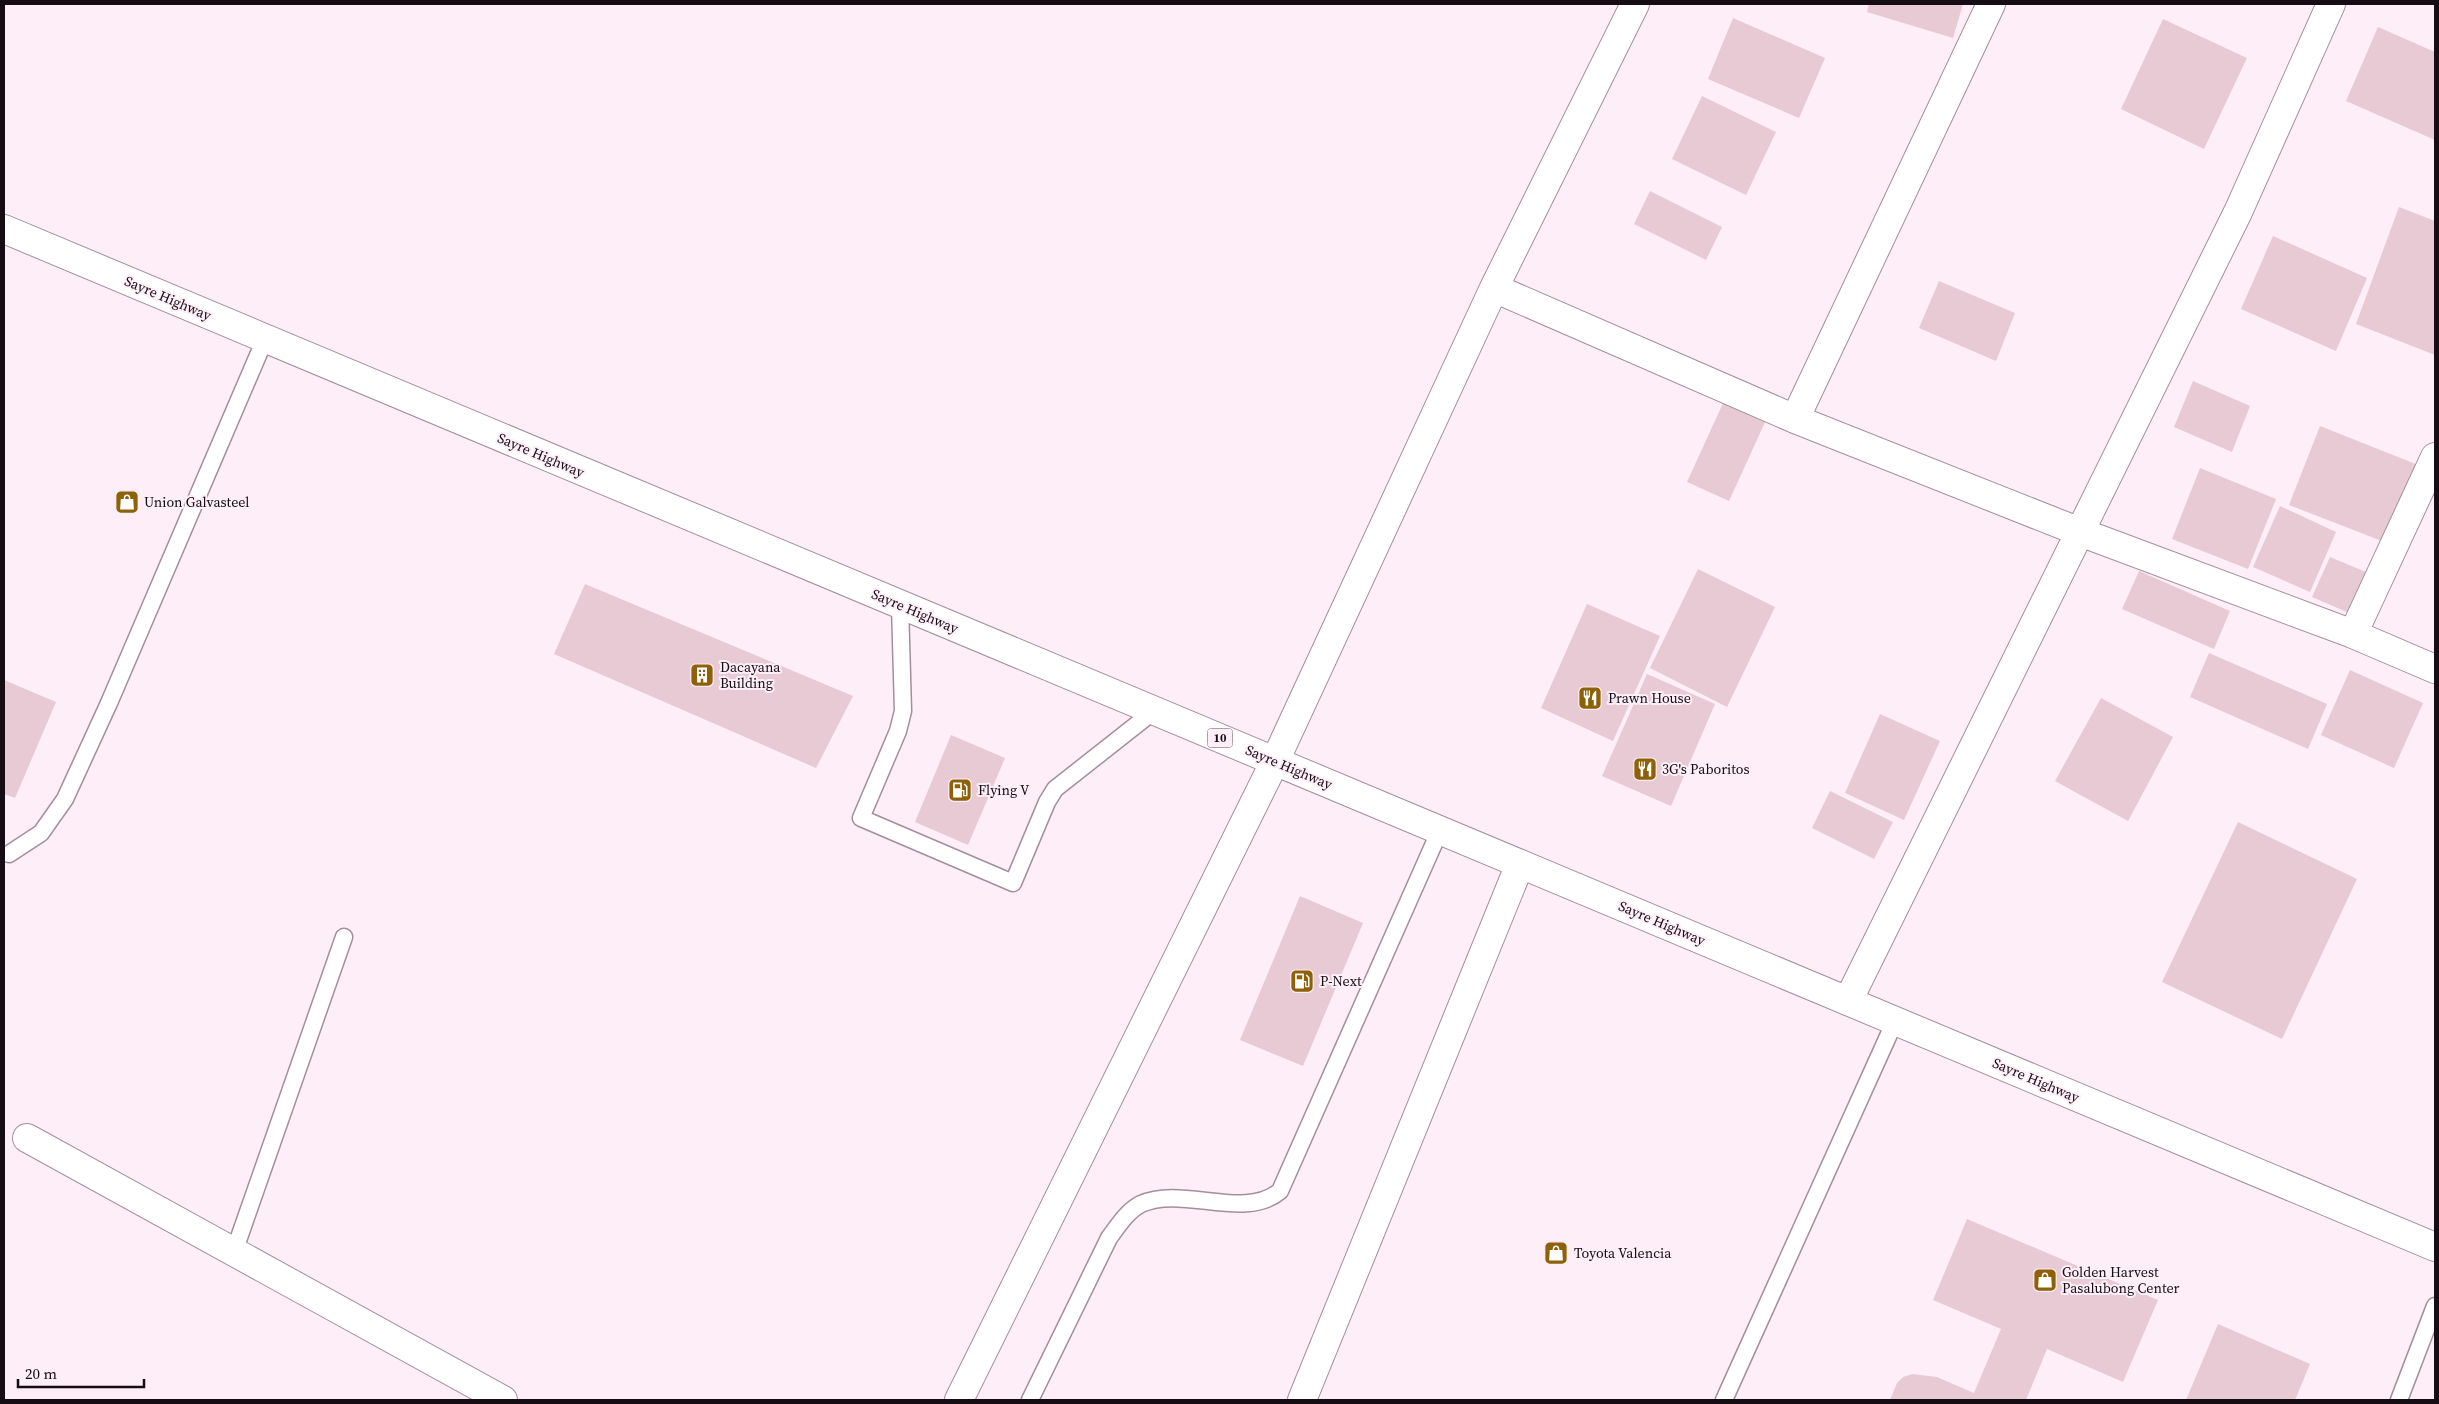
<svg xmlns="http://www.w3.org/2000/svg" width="2439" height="1404" viewBox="0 0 2439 1404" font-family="'Source Serif 4',serif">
<rect width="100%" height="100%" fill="#fdeef8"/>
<path fill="#e7cad3" d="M1869,4H1963L1953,38L1867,12Z
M1733,18L1825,58L1799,118L1708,79Z
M2163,19L2247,58L2204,149L2121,109Z
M2378,27L2435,52V140L2346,101Z
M1702,96L1776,132L1746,195L1672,159Z
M1650,191L1722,227L1706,260L1634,224Z
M2399,207L2435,221V355L2356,324Z
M2273,236L2367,278L2336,351L2241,309Z
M1939,281L2015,313L1996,361L1919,328Z
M2193,381L2250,406L2232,452L2174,427Z
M1724,401L1766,420L1729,501L1687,482Z
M2320,426L2418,465L2387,543L2289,505Z
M2200,468L2276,499L2248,569L2172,539Z
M2280,506L2336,532L2310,592L2253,567Z
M2330,557L2366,572L2349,613L2312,597Z
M1698,569L1775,607L1727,707L1650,668Z
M2139,571L2230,611L2214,649L2122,609Z
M585,584L853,696L816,768L554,654Z
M1587,604L1660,636L1613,741L1541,708Z
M2209,653L2327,704L2308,749L2190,697Z
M2350,670L2423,703L2394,768L2321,735Z
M1647,674L1715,704L1671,806L1602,776Z
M4,680L56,702L15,798L4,794Z
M2101,698L2173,737L2128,821L2055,781Z
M1880,714L1940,741L1904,820L1845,793Z
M951,735L1005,758L968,845L915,822Z
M1830,791L1893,822L1874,859L1812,828Z
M2238,822L2357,879L2282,1039L2162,982Z
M1300,896L1363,923L1303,1066L1240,1040Z
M1967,1219L2158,1300L2123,1382L2047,1349L2026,1400H1890L1897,1383L1903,1377L1912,1374L1937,1377L1974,1393L2001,1329L1933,1300Z
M2218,1324L2310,1364L2295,1400H2186Z"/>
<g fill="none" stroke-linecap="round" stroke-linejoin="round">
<g stroke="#a48e9d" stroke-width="19">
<path id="service" d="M900,605L903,711L898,731L861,818L1013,883L1047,802L1055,789L1154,711
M9,854L41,833L65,799L109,703L265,339
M234,1252L344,937
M1030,1400L1109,1238C1118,1226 1127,1211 1141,1204C1182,1185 1245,1221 1280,1191L1440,830
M1724,1400L1895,1021
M2399,1400L2435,1306"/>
</g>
<g stroke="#a48e9d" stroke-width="30">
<path id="minor" d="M1494,288L1795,419L2080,532L2353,634L2435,669
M1795,419L1991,4
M2353,634L2435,457
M1848,1001L2238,212L2331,4
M27,1138L503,1400
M959,1400L1275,761L1494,288L1635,4
M1302,1400L1520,864"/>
</g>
<g stroke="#a48e9d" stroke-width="30">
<path id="trunk" d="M4,229L2435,1247"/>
</g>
<use href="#service" stroke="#fff" stroke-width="16"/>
<use href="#minor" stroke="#fff" stroke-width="28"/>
<use href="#trunk" stroke="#fff" stroke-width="28"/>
</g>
<defs>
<g id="shop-square" transform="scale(1.25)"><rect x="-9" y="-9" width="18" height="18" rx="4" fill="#8e6108" stroke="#fdeef8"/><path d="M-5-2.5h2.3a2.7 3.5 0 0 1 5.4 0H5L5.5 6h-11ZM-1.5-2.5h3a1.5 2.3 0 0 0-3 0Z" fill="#fff"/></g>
<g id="building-square" transform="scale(1.25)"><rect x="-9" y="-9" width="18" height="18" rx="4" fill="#8e6108" stroke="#fdeef8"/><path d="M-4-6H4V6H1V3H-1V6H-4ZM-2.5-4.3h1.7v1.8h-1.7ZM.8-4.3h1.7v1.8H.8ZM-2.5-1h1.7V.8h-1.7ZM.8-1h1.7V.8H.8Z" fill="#fff"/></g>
<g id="restaurant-square" transform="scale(1.25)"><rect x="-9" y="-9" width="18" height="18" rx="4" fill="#8e6108" stroke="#fdeef8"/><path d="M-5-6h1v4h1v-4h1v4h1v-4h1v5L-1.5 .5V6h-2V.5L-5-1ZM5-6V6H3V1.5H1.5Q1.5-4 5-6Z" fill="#fff"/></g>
<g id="fuel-square" transform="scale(1.25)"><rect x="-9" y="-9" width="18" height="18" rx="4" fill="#8e6108" stroke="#fdeef8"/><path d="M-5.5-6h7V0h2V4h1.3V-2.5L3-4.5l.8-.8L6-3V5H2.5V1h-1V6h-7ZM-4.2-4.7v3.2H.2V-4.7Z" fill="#fff"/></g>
</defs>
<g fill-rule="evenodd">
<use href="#shop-square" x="127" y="502"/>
<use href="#building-square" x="702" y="675"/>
<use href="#restaurant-square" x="1590" y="698"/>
<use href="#restaurant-square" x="1645" y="769"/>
<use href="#fuel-square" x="960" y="790"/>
<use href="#fuel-square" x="1302" y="981"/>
<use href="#shop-square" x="1556" y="1253"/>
<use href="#shop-square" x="2045" y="1280"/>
</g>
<g text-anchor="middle" stroke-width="4" stroke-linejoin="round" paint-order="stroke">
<rect fill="#fdeef8" stroke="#5b5058" stroke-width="1" x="1207.5" y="728.5" width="25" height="19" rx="4"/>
<g font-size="12" font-weight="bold" fill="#150d13">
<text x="1220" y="742">10</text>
</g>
<g font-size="14" fill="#150d13" stroke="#fdeef8">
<text transform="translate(168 298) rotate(23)" y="5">Sayre Highway</text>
<text transform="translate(541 455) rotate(23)" y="5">Sayre Highway</text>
<text transform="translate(915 611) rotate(23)" y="5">Sayre Highway</text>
<text transform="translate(1289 767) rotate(23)" y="5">Sayre Highway</text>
<text transform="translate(1662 923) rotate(23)" y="5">Sayre Highway</text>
<text transform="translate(2036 1080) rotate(23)" y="5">Sayre Highway</text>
</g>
<g font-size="14" fill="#150d13" stroke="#fdeef8" text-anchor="start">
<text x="144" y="507">Union Galvasteel</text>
<text x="720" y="672">Dacayana<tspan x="720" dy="16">Building</tspan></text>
<text x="1608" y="703">Prawn House</text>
<text x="1662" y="774">3G's Paboritos</text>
<text x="978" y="795">Flying V</text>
<text x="1320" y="986">P-Next</text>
<text x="1574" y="1258">Toyota Valencia</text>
<text x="2062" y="1277">Golden Harvest<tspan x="2062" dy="16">Pasalubong Center</tspan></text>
</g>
</g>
<rect width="2439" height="1404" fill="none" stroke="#150d13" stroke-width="10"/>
<path d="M18 1379v8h126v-8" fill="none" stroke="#150d13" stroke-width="2.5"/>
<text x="25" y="1379" font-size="15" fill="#150d13" stroke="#fdeef8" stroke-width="4" paint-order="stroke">20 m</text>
</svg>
